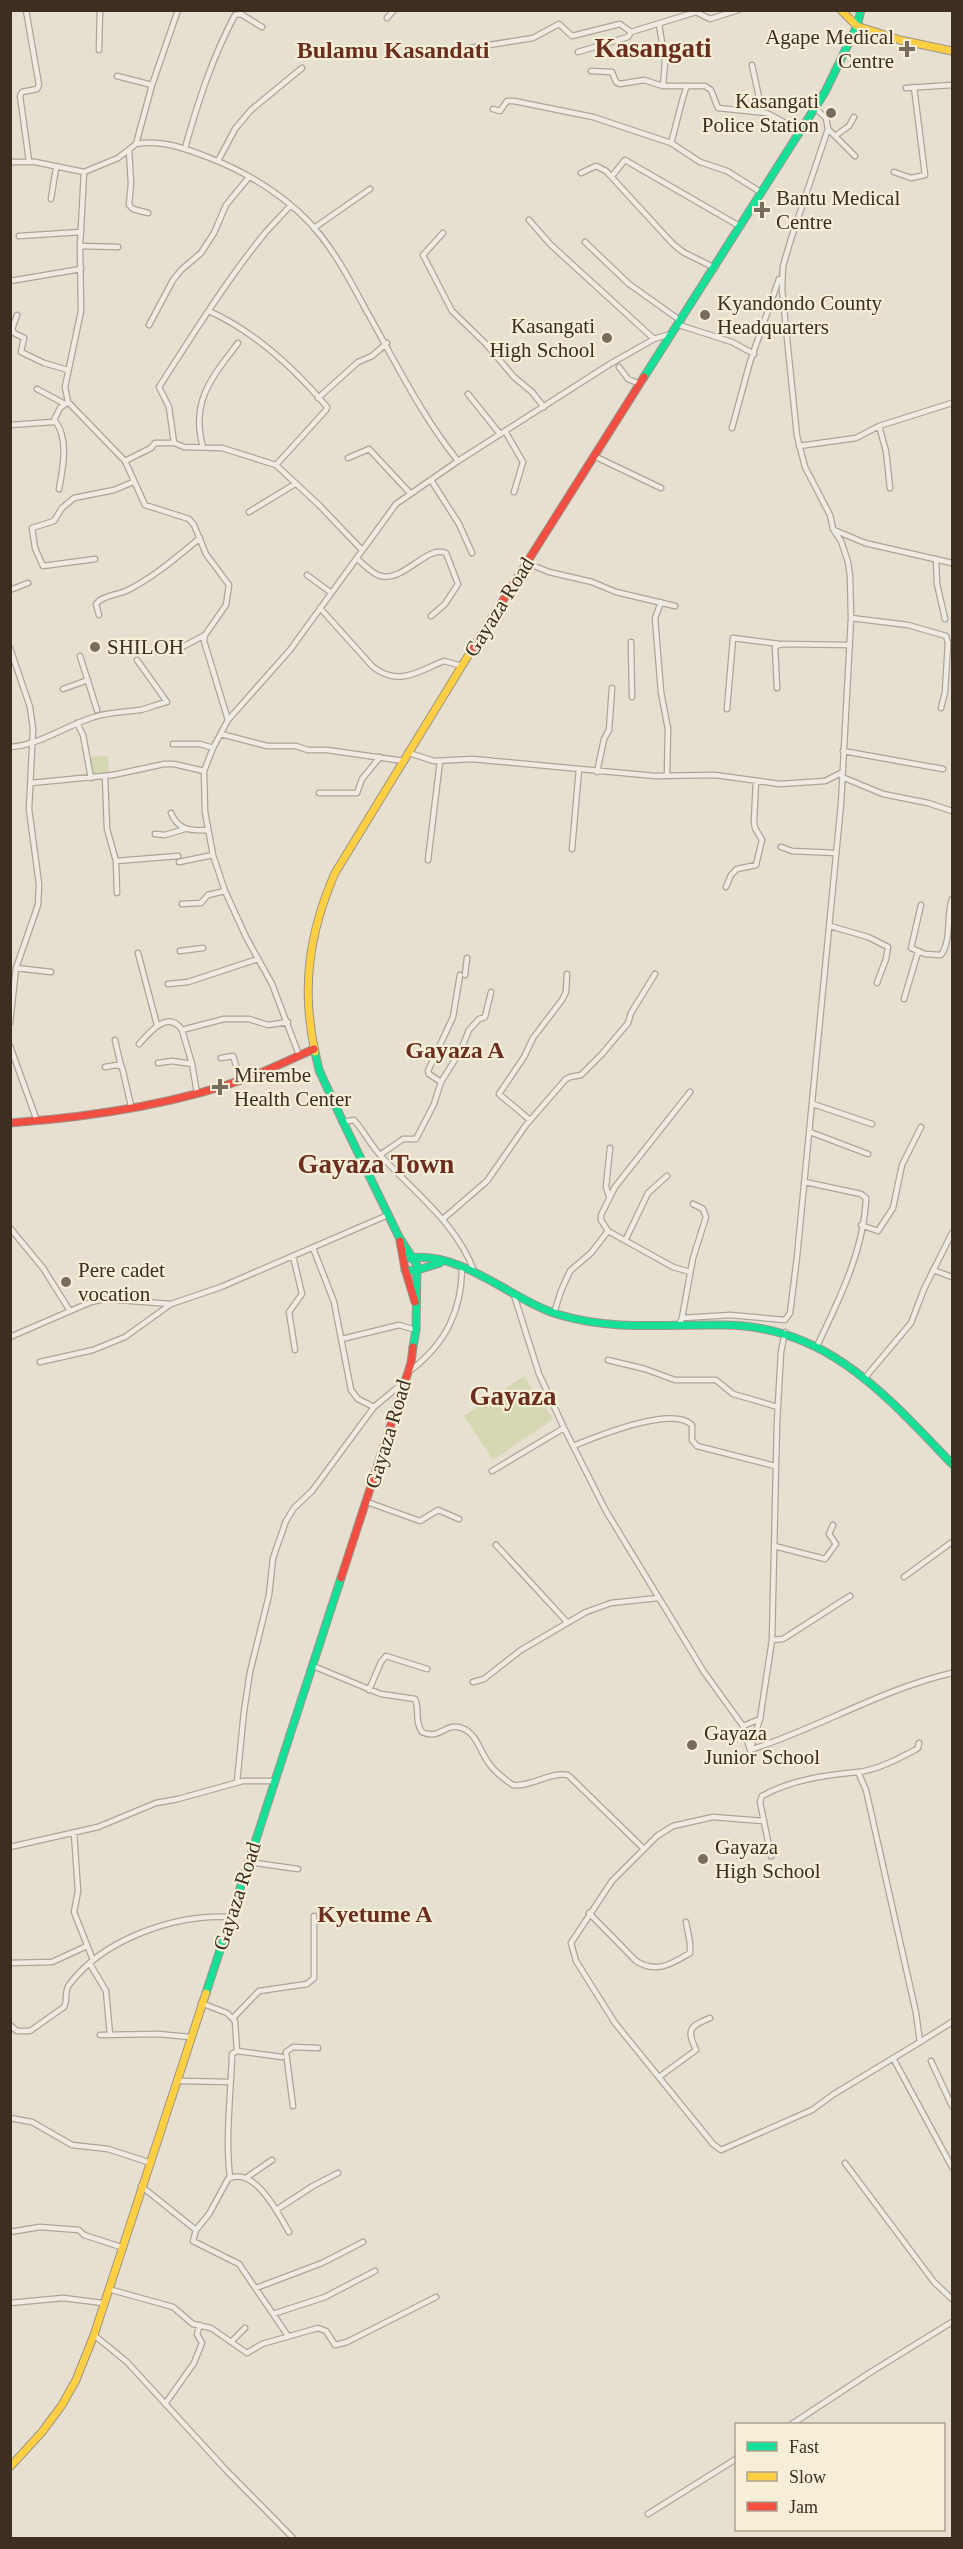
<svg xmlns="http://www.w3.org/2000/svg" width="963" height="2549" viewBox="0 0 963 2549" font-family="'Times New Roman',serif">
<rect width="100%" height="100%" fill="#e7e0d1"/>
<path fill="#d6d7b3" d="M108,756L109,774L92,775L89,757Z
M524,1376L553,1419L493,1460L464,1416Z"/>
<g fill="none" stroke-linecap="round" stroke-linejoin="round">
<g stroke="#ada599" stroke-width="7">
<path id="street" d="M26,10L39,85L37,89L22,92L20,96L29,161
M178,10L152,85L136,144L118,158L84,172L80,246L81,311L65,387L68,402L125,461L145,505L189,519L194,525L206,554L229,585L226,605L205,635L204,641L228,720
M387,18L394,10
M659,24L665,62L663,86
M99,50L100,10
M445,52L533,38L559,24L572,36L620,24L631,32
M578,52L628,37L631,32L696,12L710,19L738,10
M752,65L760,102L758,112
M591,71L612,72L616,82L620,84L644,80L663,86H705L711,90L718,108L767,113L800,131
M117,76L152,85
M906,88L952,85
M493,109L500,111L507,101H514L593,117L671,143L700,162L727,171L762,193
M828,129L855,156
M835,136L849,126L854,117
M671,143C674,134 684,90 687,86
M136,144C161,139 187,149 210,158C251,174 294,201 321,236C339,259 352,284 366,310C395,361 421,415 458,461
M185,148C198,102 212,58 235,15L241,14L262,27
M129,151L131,183L129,205L133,209L148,213
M218,161L235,129L251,110L302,68
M10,162H35L84,172
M894,172L911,178L925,175L914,87
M581,173L596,166L606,171L673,244L683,252L715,268
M612,176L625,160L741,227
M51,199L56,168
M529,220L551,245L654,339
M314,228L370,189
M443,233L423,255L452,311L486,344L514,377L532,392L544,407
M19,236L81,232
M585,242L629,284L681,321
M80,246L118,247
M10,281L81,269
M209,311C255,332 295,369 327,407L326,410L276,465
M17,315L12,329L14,333L24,338L21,352L44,363L68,370
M149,325L173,280L181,270L201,253L214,233L226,205L249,177
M679,325L732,342L754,354
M619,367L628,379L640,384
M37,389L65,404
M468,394L500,434
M318,398L358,362L372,356L387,343
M55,421C69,438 63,468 59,489
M10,425L53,422L60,408L68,402
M879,426L886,451L890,488
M732,428L750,362L779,279
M505,431L523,462L514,492
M174,443L169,407L159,387C192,336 226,281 265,233C273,224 282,215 290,206
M799,446L856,438L879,426L952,403
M203,447C190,402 212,377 238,343
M594,456L661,488
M348,458L369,449L410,493
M125,461L151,448L155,443H174L184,447L222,448L276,465L319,505L362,550
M431,480L459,524L472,553
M249,512L295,484
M834,530L865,543L952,563
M95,559L43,566L35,548L32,528L54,521L62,508L74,498L114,490L133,482
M357,559C364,564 372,574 381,576C404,582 428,544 446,553L458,584L445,604L431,616
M936,559L937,584L945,619
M527,563L549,572L592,582L616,592L675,606
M307,575L330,592
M10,590L28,583
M661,602L655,618L661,692L668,729L667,776
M320,608L373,667C399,687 419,671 444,661L462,666
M99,615L96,604C102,596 116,595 126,591C153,578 177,557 200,538
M851,618L908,625L946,636L948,643L945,692L941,708
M631,642L632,697
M10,648L30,707L33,729L29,809L39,884L38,905L16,968L10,1023
M171,653L205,635
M80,656L97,710
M777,688L775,646L783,644L850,645
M63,689L88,680
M727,709L733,638L780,644
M77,723L83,735L91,778
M221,734L267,746H296L308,750H327L404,761
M173,744H200L213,748
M10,747C40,745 65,726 94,717C108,712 125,712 140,710C149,708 158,704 167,702L137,660
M843,751L943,769
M409,753L434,761L472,759L655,776L715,775L780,784L825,781L841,773
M597,772L604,739L609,730L612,688
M105,776L107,829L116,861
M842,777L883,794L928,803L952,811
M31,783L113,775L164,764H174L204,771
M319,793H357L362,779L380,757
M171,813C178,830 190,831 207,830
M155,834L165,835L185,829
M781,847L792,851L836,853
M572,849L579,769
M428,860L440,761
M179,862L213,855
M726,887L731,875L737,869L756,865L762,840L755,828L754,821L756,781
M117,893L116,861L178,856
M182,904L201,903L208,895L225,891
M921,905L911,948L925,954L941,955C952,940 946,916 952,899
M830,926L868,937L888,947L886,959L877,983
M180,951L203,948
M138,953L157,1025
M16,968L51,972
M465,975L467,958
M168,984L188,982L258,959
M904,999L918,952
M182,1030L192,1064L197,1093
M115,1040L121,1066
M139,1044C149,1033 168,1009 182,1030L224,1019H249L268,1025L288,1022
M10,1046L37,1121
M299,1055L272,984L246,937L225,891L213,855L205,812L204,771L213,748L228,720L290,650L396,504L458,461L610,364L654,339L670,334
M221,1058L233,1056L241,1081
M158,1063L172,1061L192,1064
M105,1067L117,1065L122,1067L131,1106
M441,1082L429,1074L428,1071L453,1017L460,975
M813,1104L872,1124
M530,1120L499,1094L524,1057L533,1038L562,1000L566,992L567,974
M343,1122L354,1120C364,1131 371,1146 382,1157C415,1193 457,1224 474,1271
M810,1132L868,1154
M380,1155L403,1139H416L434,1104L441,1082L461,1050L469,1030L479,1019L485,1017L491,992
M805,1182L861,1194L866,1198C864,1250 839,1300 817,1346
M609,1196L606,1187L610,1148
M443,1219L487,1181L526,1125L565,1080L570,1077L581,1075L602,1054L628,1023L631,1013L655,974
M861,1225L878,1231L893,1208L902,1165L921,1127
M10,1228L43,1268L70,1311
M626,1239L648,1193L667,1176
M313,1248L334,1302L351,1390L358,1399L374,1407
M293,1256L302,1294L289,1312L295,1350
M933,1270L952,1277
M690,1272L673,1267L608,1231L601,1220V1215L615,1187L690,1092
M514,1295L539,1374L564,1428L606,1511L704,1672L743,1726L750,1750
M554,1313L561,1291L570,1271L591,1253L608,1231
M682,1318L693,1258L706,1217L703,1209L693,1204
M679,1325L682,1318L730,1315L785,1320L790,1313L797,1257L841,804L851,618L850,576L848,562L841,541L833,529L830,515L805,467L797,436L782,289L783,266L791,239L828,129L826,118L815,108
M10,1337L91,1302L105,1299L171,1304L221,1287L388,1215
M342,1339L399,1325L416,1330
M608,1360L645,1369L675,1380H716L733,1394L778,1407
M40,1362L93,1350L125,1337L171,1304
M411,1370C446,1343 462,1310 462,1267
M864,1379L911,1323L924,1289L952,1233
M573,1446C596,1437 672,1405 692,1425V1440L697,1446L775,1466
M492,1471L564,1428
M367,1502L420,1521L438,1510L459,1519
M496,1545L567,1622
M774,1546L825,1559L836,1544L829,1534L833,1525
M904,1577L952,1542
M772,1640L783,1639L850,1596
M313,1666L381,1694L415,1699C420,1709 414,1721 422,1732C439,1740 445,1724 458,1727C476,1730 479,1750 488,1762C494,1771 504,1779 513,1785C532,1787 548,1772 568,1775L643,1848
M473,1682L484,1679L521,1650L586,1612L611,1603L658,1598
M369,1690L381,1662L386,1656L427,1669
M743,1726L760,1719
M751,1747L760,1719L772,1640L777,1422L781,1352L785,1332
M750,1750C819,1728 882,1689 952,1673
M237,1782L244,1711L250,1672L269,1595L273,1558L286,1521L294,1508L312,1491L374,1407L404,1382
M763,1821L713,1817L673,1826L657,1836L612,1881L571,1943L576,1961L615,2023L713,2144L721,2150L812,2110L834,2094L920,2042L916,2013L866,1790L858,1772
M74,1833L78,1891L74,1912L93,1960
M10,1847L98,1827L156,1803L178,1799L243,1781H274
M771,1856L760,1802L762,1796C791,1780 825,1775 858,1772C877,1770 898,1759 915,1750L918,1748L919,1743
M248,1862L298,1869
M589,1913L636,1961C657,1974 671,1964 690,1953V1943L686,1922
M10,1963L52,1962L87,1946
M90,1964L106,1991L110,2035
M201,2003L227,2013L235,2021L237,2051L232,2054C231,2094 225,2137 230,2177
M233,2018L259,1991L307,1984L314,1978V1916
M10,2025L17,2031H30L64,2007C68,2000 64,1992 69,1985C103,1939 175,1914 230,1917
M100,2035L158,2034L190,2037
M920,2042L952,2022
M237,2051L282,2057
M893,2058L952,2167
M931,2061L952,2106
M659,2077L696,2050C687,2030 688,2027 710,2018
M181,2081L230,2082
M293,2106L286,2052L293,2047L318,2048
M10,2118L32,2122L72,2145L108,2149L148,2162
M845,2163L934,2282L952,2299
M246,2178L272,2160
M141,2186L196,2230
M276,2210L313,2186L338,2173
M10,2232L40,2227L79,2230L84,2235L121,2247
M256,2288L322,2263L363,2242
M108,2289L173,2307L193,2324L211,2328L247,2353L262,2344L318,2328L326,2331L335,2345L347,2342L436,2297
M10,2303L63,2298L103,2303
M273,2314L325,2297L375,2271
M94,2335L127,2362L226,2470L293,2538
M288,2336L239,2264L193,2241L196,2230L209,2214L228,2179C254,2165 278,2213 289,2232
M232,2341L245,2328
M165,2404L194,2363L202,2343L197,2334L200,2325
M792,2424L871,2372L952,2322
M648,2514L736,2459"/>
</g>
<g stroke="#9c958a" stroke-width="9">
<path id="fast" d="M644,377L825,92L857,26L861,10
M315,1052L319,1070L343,1122L399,1237L417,1265L416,1330L413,1347
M409,1258C464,1251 510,1300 560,1315C614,1331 668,1324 723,1325C826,1325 886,1395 952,1464
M405,1270L414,1271L440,1263
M206,1993L341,1578"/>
</g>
<g stroke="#9c958a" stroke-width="9">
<path id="slow" d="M841,10L857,26L900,40L952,51
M315,1052C301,988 309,933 335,873L471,651
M10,2467L42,2432L62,2405L76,2380L94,2335L206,1993"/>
</g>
<g stroke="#9c958a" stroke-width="9">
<path id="jam" d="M471,651L644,377
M10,1123C91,1117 174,1105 250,1077C272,1069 293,1058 314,1049
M400,1241L405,1269L415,1302
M341,1578L411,1363L413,1347"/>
</g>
<use href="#street" stroke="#efebe3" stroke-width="4.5"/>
<use href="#fast" stroke="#16e098" stroke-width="7"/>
<use href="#slow" stroke="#ffcf43" stroke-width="7"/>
<use href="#jam" stroke="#f24e42" stroke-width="7"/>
</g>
<g fill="#786c5e" stroke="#f7eed8" stroke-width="2">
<path d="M904 40h6v6h6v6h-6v6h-6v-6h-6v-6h6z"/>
<circle cx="831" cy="113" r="6"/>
<path d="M759 201h6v6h6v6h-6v6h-6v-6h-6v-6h6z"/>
<circle cx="705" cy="315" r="6"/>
<circle cx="607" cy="338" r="6"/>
<circle cx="95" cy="647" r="6"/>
<path d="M217 1078h6v6h6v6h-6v6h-6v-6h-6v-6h6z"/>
<circle cx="66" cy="1282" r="6"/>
<circle cx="692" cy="1745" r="6"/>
<circle cx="703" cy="1859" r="6"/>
</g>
<g text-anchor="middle" stroke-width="4.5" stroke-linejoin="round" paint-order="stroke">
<g font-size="21" fill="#3d2e20" stroke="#f7eed8" text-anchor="start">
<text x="894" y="44" text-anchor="end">Agape Medical<tspan x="894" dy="24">Centre</tspan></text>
<text x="819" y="108" text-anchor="end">Kasangati<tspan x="819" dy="24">Police Station</tspan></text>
<text x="776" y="205">Bantu Medical<tspan x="776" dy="24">Centre</tspan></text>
<text x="717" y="310">Kyandondo County<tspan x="717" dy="24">Headquarters</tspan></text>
<text x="595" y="333" text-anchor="end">Kasangati<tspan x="595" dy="24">High School</tspan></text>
<text x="107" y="654">SHILOH</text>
<text x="234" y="1082">Mirembe<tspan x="234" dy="24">Health Center</tspan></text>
<text x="78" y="1277">Pere cadet<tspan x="78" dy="24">vocation</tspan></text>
<text x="704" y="1740">Gayaza<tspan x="704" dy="24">Junior School</tspan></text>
<text x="715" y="1854">Gayaza<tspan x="715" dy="24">High School</tspan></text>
</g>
<g font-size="21" fill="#3d2e20" stroke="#f7eed8">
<text transform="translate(499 607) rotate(-58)" y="7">Gayaza Road</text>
<text transform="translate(388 1434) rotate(-73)" y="7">Gayaza Road</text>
<text transform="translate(237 1896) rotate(-72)" y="7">Gayaza Road</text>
</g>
<g font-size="24" font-weight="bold" fill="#6b2e1e" stroke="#f7eed8">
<text x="393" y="58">Bulamu Kasandati</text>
<text x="455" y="1058">Gayaza A</text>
<text x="375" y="1922">Kyetume A</text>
</g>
<g font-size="27" font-weight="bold" fill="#6b2e1e" stroke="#f7eed8">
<text x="653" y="57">Kasangati</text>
<text x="376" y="1173">Gayaza Town</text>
<text x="513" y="1405">Gayaza</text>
</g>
</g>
<rect width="963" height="2549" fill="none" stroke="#3d2e20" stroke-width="24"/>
<rect x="735" y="2423" width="210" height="108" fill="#f7eed8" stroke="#ada18e" stroke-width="1.5"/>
<rect x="747" y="2442" width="30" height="9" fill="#16e098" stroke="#ada18e" stroke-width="1.5"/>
<text x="789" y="2453" font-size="18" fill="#3d2e20">Fast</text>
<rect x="747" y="2472" width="30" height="9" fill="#ffcf43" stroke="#ada18e" stroke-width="1.5"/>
<text x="789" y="2483" font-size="18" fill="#3d2e20">Slow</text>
<rect x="747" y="2502" width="30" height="9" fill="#f24e42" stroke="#ada18e" stroke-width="1.5"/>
<text x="789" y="2513" font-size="18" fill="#3d2e20">Jam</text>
</svg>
